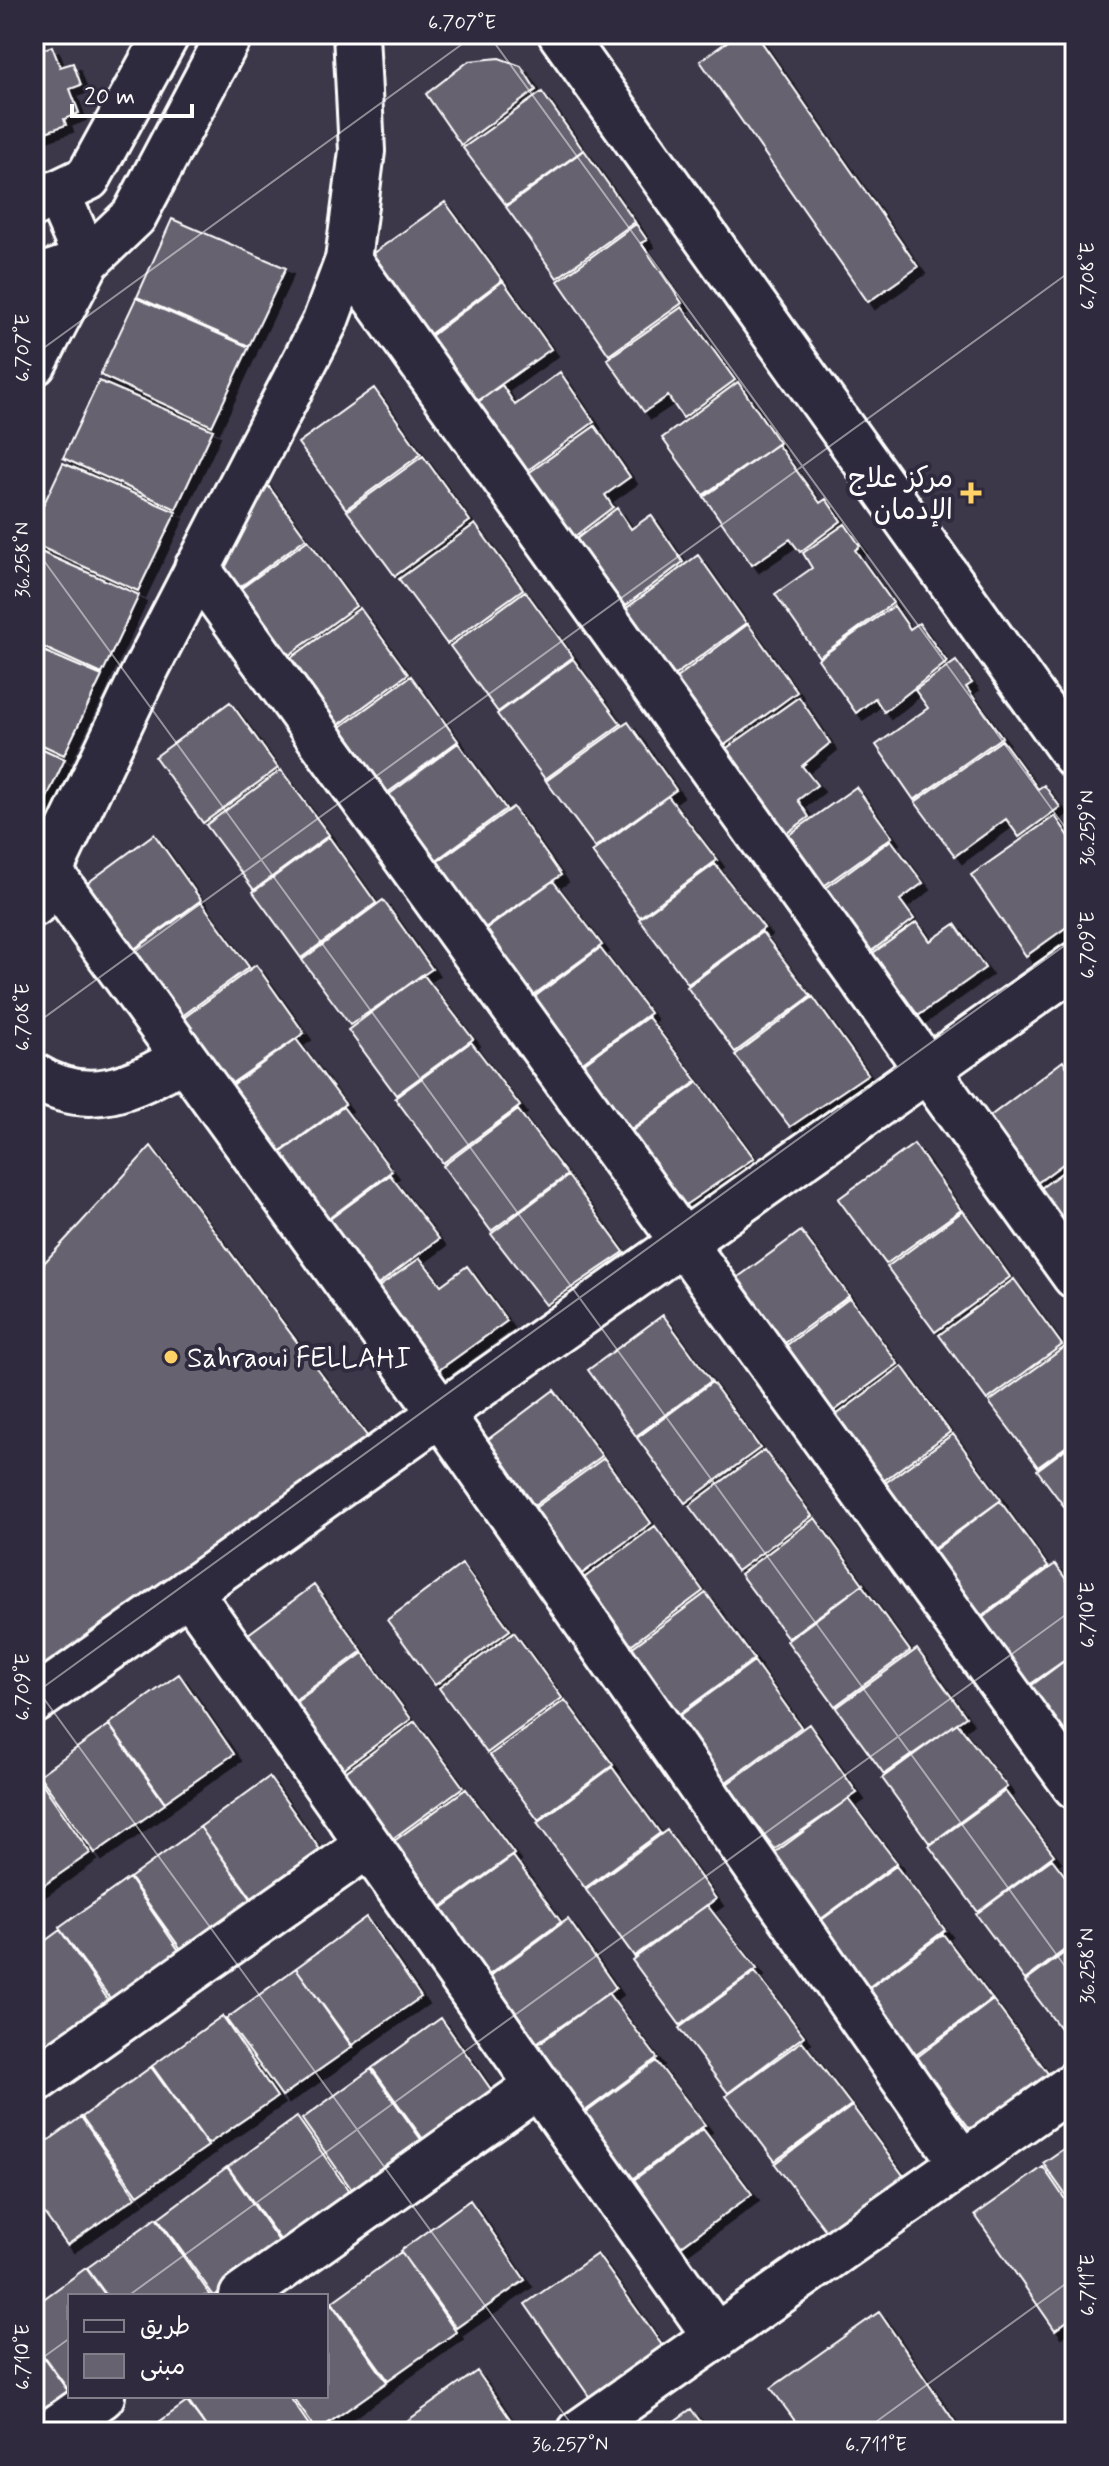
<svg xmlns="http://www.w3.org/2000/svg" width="1109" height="2466" viewBox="0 0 1109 2466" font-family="Mynerve,'Playpen Sans Arabic',sans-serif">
<defs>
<filter id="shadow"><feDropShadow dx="7" dy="7" stdDeviation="0" flood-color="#0009"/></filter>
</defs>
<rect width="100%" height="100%" fill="#3c3749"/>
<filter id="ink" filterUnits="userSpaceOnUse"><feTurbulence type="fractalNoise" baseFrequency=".0125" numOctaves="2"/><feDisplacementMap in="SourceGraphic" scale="16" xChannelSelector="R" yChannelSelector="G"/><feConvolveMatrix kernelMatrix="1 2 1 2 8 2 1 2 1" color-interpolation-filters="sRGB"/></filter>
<g filter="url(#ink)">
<path fill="#666270" stroke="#fff" stroke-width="2" filter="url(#shadow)" d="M738,34H756L918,267L868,302L700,61Z
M52,46L60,67L73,63L81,85L70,89L79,113L64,119L66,125L34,136V53Z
M499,58L521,66L536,90L461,145L426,94L469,61Z
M542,92L583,150L506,205L463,148Z
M584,150L635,222L557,278L506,207Z
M445,202L502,280L421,341L365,259Z
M172,219L286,268L249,346L137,297Z
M636,224L647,240L641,243L682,303L609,355L558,281Z
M503,281L551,349L468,408L422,343Z
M136,298L249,347L212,426L100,375Z
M682,307L735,380L683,418L668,396L644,412L607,359Z
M560,372L594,422L517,478L468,409L502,385L515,405Z
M99,381L213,430L176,509L63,458Z
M738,382L779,443L703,495L662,438Z
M374,388L421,454L346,509L298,443Z
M595,426L630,477L605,495L613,507L566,543L520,479Z
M777,444L820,503L826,499L841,521L800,552L790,539L752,565L704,497Z
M423,456L470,521L395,576L347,511Z
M63,463L176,512L138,591L34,544V525Z
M259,473L306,538L232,593L210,566Z
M617,508L631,529L651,515L683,562L613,615L566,547Z
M475,524L523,589L447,644L399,579Z
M845,524L860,546L855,550L893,603L819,657L775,594L812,568L803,553Z
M308,540L356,606L281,661L232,595Z
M34,549L139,595L102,674L34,643Z
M698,555L746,623L664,683L616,616Z
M525,591L573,657L498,712L450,646Z
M894,606L910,629L919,623L947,662L884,712L875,698L856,713L818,659Z
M360,608L408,674L333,729L284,663Z
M748,624L797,692L715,752L667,685Z
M34,647L102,676L64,755L34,741Z
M573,659L621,724L545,779L497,714Z
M956,661L972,683L966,687L1002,737L914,800L876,745L928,708L915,690Z
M956,661L972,683L966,687L1002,737L914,800L876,745L928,708L915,690Z
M411,676L458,741L383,796L335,731Z
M799,697L830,743L802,766L817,785L798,800L809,817L777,840L717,755Z
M230,702L278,768L203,823L155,757Z
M628,722L676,790L595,847L546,781Z
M1002,740L1038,789L1044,785L1060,807L1019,837L1006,819L955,856L915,802Z
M458,743L506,809L431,864L383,799Z
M34,745L65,759L34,825Z
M281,770L329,835L254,890L206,825Z
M856,787L892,837L814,893L779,842Z
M668,796L717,860L640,917L592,852Z
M513,807L561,875L479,932L431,866Z
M1055,816L1075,845V921L1026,956L971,875Z
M154,834L201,900L126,955L78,890Z
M329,837L376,903L301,958L253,892Z
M891,840L923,883L900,900L914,919L861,959L815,896Z
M715,864L764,928L688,984L639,919Z
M553,881L602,945L525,1001L477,936Z
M383,900L432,969L350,1025L302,960Z
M201,902L249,967L174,1022L125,957Z
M917,922L930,941L955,924L985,968L908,1023L863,960Z
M762,932L811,996L735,1052L687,987Z
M600,948L650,1013L573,1069L525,1004Z
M256,965L304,1033L222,1090L174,1025Z
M423,974L473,1039L396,1095L348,1030Z
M813,997L868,1074L790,1127L735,1055Z
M648,1017L697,1081L620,1137L572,1072Z
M296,1039L345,1104L269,1160L220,1094Z
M471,1042L520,1106L443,1163L395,1098Z
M1063,1061L1075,1079V1155L1029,1189L981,1123Z
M698,1082L754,1158L675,1212L620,1140Z
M343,1107L392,1171L316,1228L268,1162Z
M518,1110L567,1175L491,1231L443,1166Z
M914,1144L961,1210L886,1264L838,1199Z
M151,1146L370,1440L34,1683V1274Z
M1075,1163V1250L1033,1194Z
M390,1175L439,1239L363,1296L315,1230Z
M568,1176L624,1252L546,1305L491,1234Z
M963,1211L1010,1277L935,1332L887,1267Z
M801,1231L849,1296L774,1351L726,1286Z
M420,1258L441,1285L467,1266L507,1321L425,1380L363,1298Z
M1014,1279L1062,1345L987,1400L939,1335Z
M850,1298L898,1364L823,1419L775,1354Z
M663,1315L711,1381L636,1436L588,1370Z
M1065,1347L1075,1360V1440L1038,1467L989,1402Z
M902,1366L950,1432L875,1487L827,1422Z
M712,1382L760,1448L685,1503L637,1438Z
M554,1390L602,1456L527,1511L479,1446Z
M953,1434L1001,1500L926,1554L877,1489Z
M1075,1442V1521L1037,1470Z
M764,1450L812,1516L737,1571L689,1506Z
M604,1458L651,1523L576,1578L528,1513Z
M1000,1501L1048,1567L973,1622L925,1557Z
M815,1518L863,1584L788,1638L740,1574Z
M655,1526L703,1591L628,1647L580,1581Z
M462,1564L510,1630L435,1685L387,1620Z
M1055,1564L1075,1592V1653L1022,1690L974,1624Z
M314,1585L362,1651L287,1706L239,1641Z
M862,1585L910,1651L835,1706L787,1641Z
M706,1593L754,1659L679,1714L630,1649Z
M514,1632L562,1698L487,1753L439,1688Z
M917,1649L966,1717L884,1774L836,1708Z
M363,1653L411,1719L336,1774L288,1708Z
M1075,1653V1754L1020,1694Z
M754,1661L801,1727L726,1782L678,1717Z
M179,1674L234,1754L165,1802L109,1724Z
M565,1700L613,1765L538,1820L490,1755Z
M415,1721L463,1787L388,1842L340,1776Z
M957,1723L1007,1787L930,1844L882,1778Z
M809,1724L857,1793L775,1849L727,1784Z
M109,1725L165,1804L95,1853L39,1775Z
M612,1767L660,1833L585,1888L537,1823Z
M35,1773L90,1853L34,1892V1773Z
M269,1777L325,1857L256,1904L200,1827Z
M466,1789L514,1854L438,1909L390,1844Z
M1005,1791L1054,1855L978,1912L929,1846Z
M848,1799L897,1863L821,1919L773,1854Z
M200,1827L256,1906L186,1956L130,1878Z
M667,1830L716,1899L634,1956L586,1890Z
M513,1856L561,1922L486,1977L438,1911Z
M1052,1859L1075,1889V1942L1025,1980L976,1914Z
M896,1866L945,1930L869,1987L820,1921Z
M129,1878L184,1958L115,2005L59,1928Z
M707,1905L757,1969L680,2025L632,1960Z
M366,1917L421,1997L352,2045L296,1968Z
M568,1919L616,1988L535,2044L486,1979Z
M60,1930L115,2010L46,2058L34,2041V1949Z
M943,1934L992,1999L916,2055L867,1990Z
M1075,1945V2048L1025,1982Z
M296,1968L352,2047L282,2096L226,2019Z
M755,1972L804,2036L728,2093L679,2028Z
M608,1993L657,2058L581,2114L532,2049Z
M993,2000L1049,2075L971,2130L916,2058Z
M222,2016L277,2097L208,2144L152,2066Z
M441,2018L497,2098L428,2146L372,2068Z
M802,2041L851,2105L775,2161L726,2096Z
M656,2061L705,2125L628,2182L580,2117Z
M151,2067L208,2146L138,2195L82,2117Z
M371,2069L427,2148L357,2197L302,2119Z
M852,2106L908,2182L830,2236L775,2164Z
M81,2117L136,2197L67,2245L34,2199V2151Z
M297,2117L353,2197L284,2245L228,2167Z
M703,2129L752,2194L676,2250L627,2185Z
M1075,2141V2208L1043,2163Z
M227,2167L283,2247L214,2296L158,2218Z
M1043,2167L1075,2214V2315L1055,2330L975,2215Z
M470,2200L525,2280L456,2328L400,2251Z
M156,2218L211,2296H107L87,2268Z
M401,2252L456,2332L388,2380L332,2302Z
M597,2254L666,2351L593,2402L525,2304Z
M86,2268L106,2296H70V2392L34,2343V2306Z
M331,2303L387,2382L317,2431L292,2396H326V2307Z
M879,2312L958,2427L951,2432H803L771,2388Z
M34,2344L70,2394L34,2425Z
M477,2371L519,2432H415L407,2421Z
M195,2396H289L313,2431L210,2432L188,2401Z
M187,2402L209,2432H145Z
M691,2409L708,2432H659Z"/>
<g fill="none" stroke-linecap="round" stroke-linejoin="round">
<g stroke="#fff" stroke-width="50">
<path id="street" d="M561,34L1075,756
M34,204L88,178L167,34
M348,260L1075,1276
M34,279L87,261L134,216L230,34
M34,363L87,261L58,195
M197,568L1075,1786
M50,872L440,1412L962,2163
M34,904L144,673L325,322L348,260L362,151L356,34
M34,1076C89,1110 133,1087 184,1058
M189,1591L716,2337
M34,1701L1075,965
M34,2081L368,1845
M242,2296L539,2085
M51,2432L102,2396
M580,2432L1075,2084"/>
</g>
<use href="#street" stroke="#2f2a3d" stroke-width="44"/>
</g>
</g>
<path fill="none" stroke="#fff" stroke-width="2" stroke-opacity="0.45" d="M488,34L1075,841M34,355L476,34M34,547L1075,1980M34,1025L1075,268M34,1685L577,2432M34,1694L1075,938M128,2296L1075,1608M34,2364L70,2338M862,2432L1075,2277"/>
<g fill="#ffd166" stroke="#2f2a3d" stroke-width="3">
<path d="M967 481h8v8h8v8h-8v8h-8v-8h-8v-8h8z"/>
<circle cx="171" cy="1357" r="8"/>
</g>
<g text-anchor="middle" stroke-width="8" stroke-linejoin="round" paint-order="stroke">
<g font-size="28" fill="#fff" stroke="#2f2a3d" text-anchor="end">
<text x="953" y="487">مركز علاج<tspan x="953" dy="32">الإدمان</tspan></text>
<text x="187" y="1367" text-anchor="start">Sahraoui FELLAHI</text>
</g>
</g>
<rect width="1109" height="2466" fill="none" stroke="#2f2a3d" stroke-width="88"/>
<rect x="68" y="2294" width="260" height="104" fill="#2f2a3d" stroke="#827f8b" stroke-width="2"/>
<rect x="84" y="2320" width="40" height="12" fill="#2f2a3d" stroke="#827f8b" stroke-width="2"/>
<text x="140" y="2334" font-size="24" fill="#ffffff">طريق</text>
<rect x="84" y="2354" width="40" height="24" fill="#666270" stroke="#827f8b" stroke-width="2"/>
<text x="140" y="2374" font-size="24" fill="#ffffff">مبنى</text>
<path d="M72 104v12h120v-12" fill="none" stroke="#ffffff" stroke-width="4"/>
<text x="84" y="104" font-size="24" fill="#ffffff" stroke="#2f2a3d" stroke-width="6" paint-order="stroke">20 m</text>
<rect x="44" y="44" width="1021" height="2378" fill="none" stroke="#fff" stroke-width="3"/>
<g font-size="20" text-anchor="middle" fill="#fff">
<text x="462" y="29">6.707°E</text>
<text transform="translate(1087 276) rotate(-90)" y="7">6.708°E</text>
<text transform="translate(22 348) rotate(-90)" y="7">6.707°E</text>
<text transform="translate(22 560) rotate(-90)" y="7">36.258°N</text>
<text transform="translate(1087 828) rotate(-90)" y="7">36.259°N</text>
<text transform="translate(1087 945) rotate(-90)" y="7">6.709°E</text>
<text transform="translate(22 1017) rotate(-90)" y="7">6.708°E</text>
<text transform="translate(1087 1615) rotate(-90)" y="7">6.710°E</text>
<text transform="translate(22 1687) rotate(-90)" y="7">6.709°E</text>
<text transform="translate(1087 1966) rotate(-90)" y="7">36.258°N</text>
<text transform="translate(1087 2285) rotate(-90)" y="7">6.711°E</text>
<text transform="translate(22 2357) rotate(-90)" y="7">6.710°E</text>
<text x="570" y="2451">36.257°N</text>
<text x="876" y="2451">6.711°E</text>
</g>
</svg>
